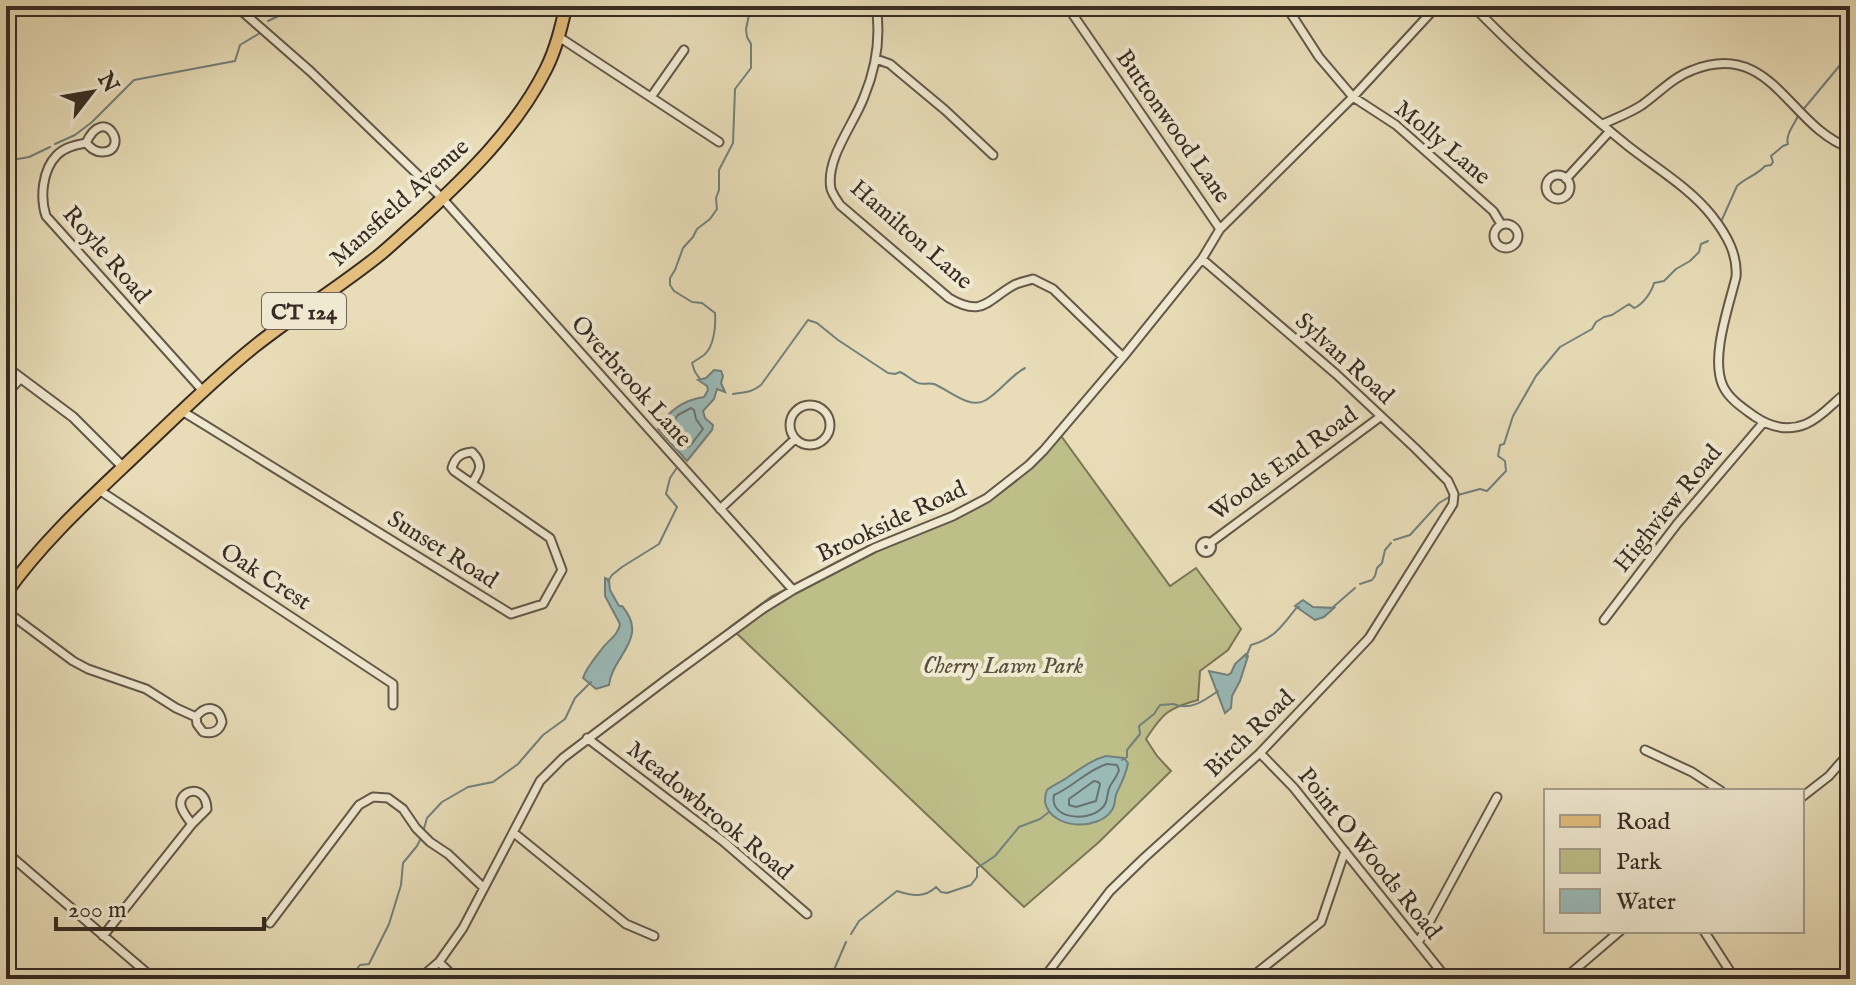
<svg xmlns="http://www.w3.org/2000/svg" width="1856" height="985" viewBox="0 0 1856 985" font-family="'IM FELL English',serif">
<rect width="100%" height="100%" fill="#e8ddb8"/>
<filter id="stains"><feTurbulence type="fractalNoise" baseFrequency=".0025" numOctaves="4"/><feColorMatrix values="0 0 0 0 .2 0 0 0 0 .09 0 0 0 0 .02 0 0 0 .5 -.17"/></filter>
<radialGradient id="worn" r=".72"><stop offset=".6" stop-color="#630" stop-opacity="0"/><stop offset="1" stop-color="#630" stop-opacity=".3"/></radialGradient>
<path fill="#bebe89" stroke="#7a7556" stroke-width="2" d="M1059,433L1170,586L1196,568L1241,629L1228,650L1200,671L1198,700C1168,708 1163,713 1146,739L1157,756L1171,771L1099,842L1024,907L730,627L772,596L871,548L961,508L999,488Z"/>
<path fill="#9abab8" stroke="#72817d" stroke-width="2" d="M714,370L721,371L723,376L721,383L725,392L717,389L714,399L703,411L705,418L713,425L712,430L687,461L658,429C668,411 683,400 704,397L708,390L707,386L698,380L706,378Z
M605,578L609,580L610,590L619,606H622C650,638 612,656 609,685L596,689L583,678C586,668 595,658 601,650C608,640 618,636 620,624L605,596Z
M1303,600L1313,607L1334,608L1324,617L1315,620L1295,606Z
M1246,654L1248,656L1240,681L1232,696L1231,708L1225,713L1209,671L1228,675L1231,673L1235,664Z
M1106,756L1124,758L1128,763C1126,775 1122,782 1117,792C1114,798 1116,804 1112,810C1099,831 1051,830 1045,802C1045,798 1045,794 1047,790C1050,787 1063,781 1068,777C1080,769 1091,760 1106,756Z"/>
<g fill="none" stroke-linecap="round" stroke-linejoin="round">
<path stroke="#68736e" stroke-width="2" d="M691,408L694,410L696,419L703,429L690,446L686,447L669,427L678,415Z
M1107,764L1117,765L1119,770C1117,776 1114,780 1110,786C1106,794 1109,803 1101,809C1087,822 1049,819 1054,795C1073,787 1087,770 1107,764Z
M1094,781L1098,782L1100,784L1096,801L1076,807L1069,805V799Z"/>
<path stroke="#72817d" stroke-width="2" d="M268,21L291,10L293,6
M1802,111L1850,53
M55,144L75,135L92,122L134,80L235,61L240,45L260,33
M6,161L29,157L50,147
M1720,224L1737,186C1746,177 1756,176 1765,166L1771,165L1773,162L1771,156L1783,146L1788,144C1785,135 1794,125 1798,116
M700,379L695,372L692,363C696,360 700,358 704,355C714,347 716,326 715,313L702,303L692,302L674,291L670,285V278L675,270L683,248L693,237L697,229L710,219L717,209L716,198L719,190V170L733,143L735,89L751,68V44L747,37L746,29L749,15L746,6
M733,394C745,392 751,393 761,385L808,320L817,323L838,340L888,373L895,374L900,372C907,375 910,379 916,382C922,386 927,382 934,384C949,390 970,410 986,400C1001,391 1010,376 1025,368
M1458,495L1480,489L1487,491L1506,471L1505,461L1498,456L1500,445L1504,444L1513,416L1536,376L1560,347L1592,329L1596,322L1604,317L1612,315L1629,304L1634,308C1643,305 1652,291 1654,283L1664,281L1676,269L1690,261L1699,252L1701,244L1708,241
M1394,540L1410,535L1439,503L1451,496
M608,581L612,575L622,567L659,544L677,507L666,494L670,478L678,466
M1360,584L1372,580L1375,576L1377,568L1382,563L1385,550L1391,543
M1332,608L1355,588
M1246,657L1251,645C1274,639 1283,625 1297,607H1299
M1122,760L1127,757V750L1140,734L1139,726L1154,714L1160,705L1173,704C1190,711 1204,701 1218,691
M423,832L427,818L442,802L468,787L493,782L518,764L543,735L565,719L575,698L591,682
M851,934L859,921L897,891C912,896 925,898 936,887L941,892L947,893L971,885L977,877V868L995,856L1019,827L1040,819L1049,812
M344,979L351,971L356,970L360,965L369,964L389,924L401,885L403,863L417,846L421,838
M830,979L846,942"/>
<g stroke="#635849" stroke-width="11">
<path id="minor" d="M57,6L64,8L68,6
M236,6L310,71L442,198L793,590
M876,6C881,37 876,68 864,97C854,124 825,159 831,189C833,195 837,200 840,205L949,298C983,318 987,300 1014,285C1020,282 1027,281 1033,279L1053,289L1123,357
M1067,6L1220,229
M1286,6L1319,57L1353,97L1396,125L1493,211L1501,224
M1473,6C1521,56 1574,102 1628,146C1656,168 1690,188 1712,216C1726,234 1738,254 1736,277C1729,306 1710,358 1723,386C1729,399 1743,408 1754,416C1770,427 1787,432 1806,424C1823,417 1835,400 1850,390
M559,37L719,142
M876,59L890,64L897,70L945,110L993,155
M651,97L684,50
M1603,124C1616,118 1630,113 1642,105C1659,93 1673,77 1693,70C1772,39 1789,127 1850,148
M86,143C91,148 95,152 102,152C131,152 105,102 86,143C76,145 65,147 57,155C42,170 40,198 46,216L203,391
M1546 187a12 12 0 1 1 24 0a12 12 0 1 1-24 0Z
M1566,179L1610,131
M1494 236a12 12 0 1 1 24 0a12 12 0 1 1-24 0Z
M6,394L21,378
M790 425a20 20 0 1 1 40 0a20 20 0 1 1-40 0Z
M182,411L511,614L543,604L562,570L550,538L454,471L452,468C455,457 461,453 472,452C484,464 480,471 472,483
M99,490L393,684V705
M720,509L795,439
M1200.5 547a5.5 5.5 0 1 1 11 0a5.5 5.5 0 1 1-11 0Z
M1210,543L1380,417
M6,611L73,661L88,669L146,689L176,708L196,717L197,724L203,732C212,734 219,732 222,722C219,706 206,704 196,717
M1604,620L1677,524L1763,423
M587,738L724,842L807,914
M1645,750L1692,772L1721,791
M1260,753L1294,788L1447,979
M1802,797L1829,776L1850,752
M514,833L626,924L654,936
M6,852L154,979
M270,923L359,805L373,797L388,798L403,809L416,828L430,842L448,854L484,888
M1704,931L1735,979
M103,936L192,824C188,819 183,813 181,806C178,789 206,783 207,809L192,824
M1418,943L1497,797
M439,962L456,979
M419,979L439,962L463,928L540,781L563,758L667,679L764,608L793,590L874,548L953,516L987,498L1029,465L1044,450L1123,357L1202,259L1220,229L1353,97L1437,6
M1043,979L1110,891L1144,858L1260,753L1369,638L1453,504L1454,494L1448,481L1415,448L1336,374L1202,259
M1249,979L1321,922L1345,851
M1564,979L1620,931
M1843,979L1850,974"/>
</g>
<g stroke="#635849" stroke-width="12">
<path id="tertiary" d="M6,367L73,417L123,467"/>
</g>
<g stroke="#372c24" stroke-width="15">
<path id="primary" d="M6,593C45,538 95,494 143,448C180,413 215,378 255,346C294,315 338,288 377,257C391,246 404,233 418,221C466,177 516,129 546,69C556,49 561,28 566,6"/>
</g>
<use href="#minor" stroke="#f0e9d1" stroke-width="7"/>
<use href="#tertiary" stroke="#f0e9d1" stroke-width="8"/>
<use href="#primary" stroke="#e4be7c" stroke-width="11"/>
</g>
<g text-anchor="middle" stroke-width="8" stroke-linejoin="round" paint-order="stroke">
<rect fill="#f0e9d1" stroke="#6e6558" stroke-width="2" x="262" y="293" width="84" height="36" rx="6"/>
<g font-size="22" font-weight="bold" fill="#372c24">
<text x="304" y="319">CT 124</text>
</g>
<g font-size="24" fill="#372c24" stroke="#f0e9d1">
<text transform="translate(1174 126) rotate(55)" y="8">Buttonwood Lane</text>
<text transform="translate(1443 142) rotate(40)" y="8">Molly Lane</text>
<text transform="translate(399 202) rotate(-42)" y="8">Mansfield Avenue</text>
<text transform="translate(912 234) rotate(41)" y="8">Hamilton Lane</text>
<text transform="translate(107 254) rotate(49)" y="8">Royle Road</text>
<text transform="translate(1345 358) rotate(42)" y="8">Sylvan Road</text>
<text transform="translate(632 381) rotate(48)" y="8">Overbrook Lane</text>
<text transform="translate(1283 463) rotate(-36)" y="8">Woods End Road</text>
<text transform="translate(1667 508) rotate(-51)" y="8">Highview Road</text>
<text transform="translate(891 521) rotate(-25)" y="8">Brookside Road</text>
<text transform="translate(443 549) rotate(32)" y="8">Sunset Road</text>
<text transform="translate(266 576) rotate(33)" y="8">Oak Crest</text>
<text transform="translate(1249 733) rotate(-44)" y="8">Birch Road</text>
<text transform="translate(710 810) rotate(39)" y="8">Meadowbrook Road</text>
<text transform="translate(1370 853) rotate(51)" y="8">Point O Woods Road</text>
</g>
<g font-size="24" font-style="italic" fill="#59503d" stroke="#f0e9d1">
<text x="1003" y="673">Cherry Lawn Park</text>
</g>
</g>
<rect width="1856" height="985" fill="none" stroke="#e8ddb8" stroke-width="32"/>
<rect x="8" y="8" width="1840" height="969" fill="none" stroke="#372c24" stroke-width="4"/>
<rect x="16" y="16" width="1824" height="953" fill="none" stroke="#372c24" stroke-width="2"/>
<rect x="1544" y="789" width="260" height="144" fill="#f0e9d1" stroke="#a69d8c" stroke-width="2"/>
<rect x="1560" y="815" width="40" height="12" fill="#e4be7c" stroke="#a69d8c" stroke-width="2"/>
<text x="1616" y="829" font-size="24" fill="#372c24">Road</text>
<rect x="1560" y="849" width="40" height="24" fill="#bebe89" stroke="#a69d8c" stroke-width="2"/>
<text x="1616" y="869" font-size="24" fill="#372c24">Park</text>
<rect x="1560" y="889" width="40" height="24" fill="#9abab8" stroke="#a69d8c" stroke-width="2"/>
<text x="1616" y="909" font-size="24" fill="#372c24">Water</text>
<g transform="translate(92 92) rotate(59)" stroke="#f0e9d1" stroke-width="6" paint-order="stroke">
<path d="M0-6L14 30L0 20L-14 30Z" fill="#372c24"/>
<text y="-12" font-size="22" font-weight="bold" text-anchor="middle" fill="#372c24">N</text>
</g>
<path d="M56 917v12h208v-12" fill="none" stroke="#372c24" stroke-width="4"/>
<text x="68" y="917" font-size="24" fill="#372c24" stroke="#f0e9d1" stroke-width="6" paint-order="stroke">200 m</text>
<rect width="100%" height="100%" filter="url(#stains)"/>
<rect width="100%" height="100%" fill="url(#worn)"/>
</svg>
